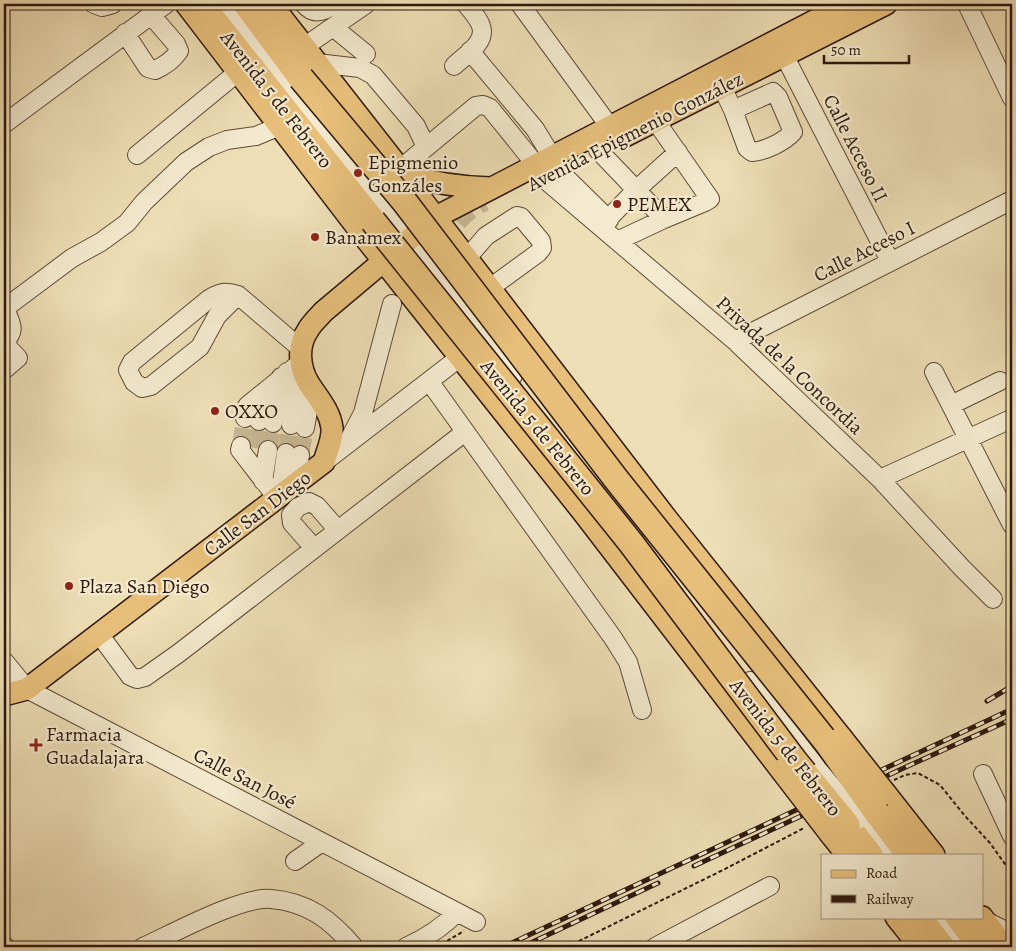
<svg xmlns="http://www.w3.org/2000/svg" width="1016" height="951" viewBox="0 0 1016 951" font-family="Alegreya,serif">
<rect width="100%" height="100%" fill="#eedeb5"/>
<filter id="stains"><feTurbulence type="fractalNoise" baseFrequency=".004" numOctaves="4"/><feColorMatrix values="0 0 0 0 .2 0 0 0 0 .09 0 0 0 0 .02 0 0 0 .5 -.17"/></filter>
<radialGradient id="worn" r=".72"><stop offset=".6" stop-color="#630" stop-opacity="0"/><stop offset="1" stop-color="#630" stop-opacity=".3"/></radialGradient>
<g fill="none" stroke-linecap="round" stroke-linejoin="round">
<path stroke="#c7b694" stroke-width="18" stroke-dasharray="18 9" stroke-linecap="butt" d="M445,246C453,224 464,212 485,202
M241,446L245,418
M254,448L259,421
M268,450L273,423
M286,453L291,425
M300,455L305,428"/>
<g stroke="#5d4a38" stroke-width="20">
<path id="minor" d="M94,4L102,7L113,4
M220,4L347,168L408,241L513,376
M304,4C314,16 324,12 335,4
M520,4L610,127
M967,4L1012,98
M333,27L366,54
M125,33L148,68L155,70C164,66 173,60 179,51L176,44L151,15
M304,47L366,4
M470,51L535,129L552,157
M784,55L890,261
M317,63L360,68L373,75L416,126L426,147
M454,66C464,56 487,43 481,26C479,19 471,10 466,4
M722,87L733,110L747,148L752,152C765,151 784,142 793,132L778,97L773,92L733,110
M4,124L166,4
M598,150L664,219
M137,155L238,72
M400,169L476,106L483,105L490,108L536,165
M558,170L609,220
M543,178L735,341L880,479L962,568L993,599
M608,219L636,190L678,152
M617,241L664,219L705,202L710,199L655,120
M467,258L486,236L517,216L521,217L541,241L542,248L538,253L490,288
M238,295L217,316L200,347L151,386L142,388L134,382L128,370L132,362L209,299C220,292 226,291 238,295L300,348
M4,307L5,308L72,258L101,242L127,223L144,202L186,162L209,147L227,140L256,136L280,126
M735,341L1012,200
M4,343C17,329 11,325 5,308
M4,370L18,358L4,343
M287,372L296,392L291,425
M934,372L1012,525
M429,381L613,638L628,662L642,710
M951,405L1000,381
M245,418L247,406L301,362
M259,421L264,392
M273,423L281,377
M305,428L312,388
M349,440L363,413L392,304
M241,446L240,450L277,498
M324,462L459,358
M880,479L1011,419
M263,481L268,450
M296,483L300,455
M280,496L286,453
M314,548L292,523L291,515L298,507L309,502L317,506L337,529
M99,634L130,676L137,679L145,677L179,653L465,432
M4,661L27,689L476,922
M750,681L820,772
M983,774L1012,836
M859,819L887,855
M295,861L322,842
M935,917L958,947
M986,921L1012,934
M4,945L5,947
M143,947C172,934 241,896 271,899C308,902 331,920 354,947
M406,947C426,938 442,928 457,912
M655,947L770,886"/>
</g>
<g stroke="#2d180e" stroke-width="24">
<path id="major" d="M186,4L366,239L582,511L781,770
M271,4L400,169L419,196L667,519L841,737
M623,137L886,4
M404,175C433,183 460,187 490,188
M4,695L27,689L324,462C327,451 333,439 332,428C330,411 318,398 309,384C299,368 297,346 308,330C312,323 318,318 323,312L436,217L847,4
M886,794L934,855
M831,835L847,855
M896,917L920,947
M982,917L1005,947"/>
</g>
<g stroke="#2d180e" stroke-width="28">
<path id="highway" d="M201,4L373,221
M246,4L301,78
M877,813L909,855
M847,825L870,855
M919,917L942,947
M958,917L981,947"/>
</g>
<path stroke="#2d180e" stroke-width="2" stroke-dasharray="4 2.5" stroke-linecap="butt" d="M894,780L905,775L918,773L940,785L965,816L990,843L1012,874
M447,941L464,931
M567,947L723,870L804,828"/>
<use href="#minor" stroke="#f4eacf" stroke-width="18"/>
<use href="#major" stroke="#e7bf7a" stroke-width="21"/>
<use href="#highway" stroke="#e7bf7a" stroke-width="25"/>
<g stroke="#2d180e" stroke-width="5">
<path id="rail" d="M987,701L1012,686
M694,866L908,766L1012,719
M503,947L1012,709
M522,947L658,883"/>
</g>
<use href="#rail" stroke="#f4eacf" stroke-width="3" stroke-dasharray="9" stroke-linecap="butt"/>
<g stroke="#5d4a38" stroke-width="20" stroke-linecap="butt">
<path id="minor-bridge" d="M820,772L859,819"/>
</g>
<g stroke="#2d180e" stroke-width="24" stroke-linecap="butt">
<path id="major-bridge" d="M841,737L886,794
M781,770L831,835"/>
</g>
<g stroke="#2d180e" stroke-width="28" stroke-linecap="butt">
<path id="highway-bridge" d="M301,78L404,201L616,479L828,744L877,813
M373,221L631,543L794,760L847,825"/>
</g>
<use href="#minor-bridge" stroke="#f4eacf" stroke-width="18"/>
<use href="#major-bridge" stroke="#e7bf7a" stroke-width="21"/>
<use href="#highway-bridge" stroke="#e7bf7a" stroke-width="25"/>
</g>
<g fill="#8f2418" stroke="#f4eacf" stroke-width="2">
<circle cx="358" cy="173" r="5"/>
<circle cx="617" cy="204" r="5"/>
<circle cx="315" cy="237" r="5"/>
<circle cx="215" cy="411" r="5"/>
<circle cx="69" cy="586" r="5"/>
<path d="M33.5 737.5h5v5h5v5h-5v5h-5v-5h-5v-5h5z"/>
</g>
<g text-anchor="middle" stroke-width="4.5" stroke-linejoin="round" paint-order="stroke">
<g font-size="20" fill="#2d180e" stroke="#f4eacf">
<text transform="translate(277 99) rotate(52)" y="7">Avenida 5 de Febrero</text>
<text transform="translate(635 131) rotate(-27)" y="7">Avenida Epigmenio González</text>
<text transform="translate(856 148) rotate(63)" y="7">Calle Acceso II</text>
<text transform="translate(864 251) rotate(-27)" y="7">Calle Acceso I</text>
<text transform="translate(790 365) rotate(43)" y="7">Privada de la Concordia</text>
<text transform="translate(538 427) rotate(51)" y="7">Avenida 5 de Febrero</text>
<text transform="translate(257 513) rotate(-37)" y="7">Calle San Diego</text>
<text transform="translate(786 747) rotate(52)" y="7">Avenida 5 de Febrero</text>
<text transform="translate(245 778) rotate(27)" y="7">Calle San José</text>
</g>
<g font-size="20" fill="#2d180e" stroke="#f4eacf" text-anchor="start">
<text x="368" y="169">Epigmenio<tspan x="368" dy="23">Gonzáles</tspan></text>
<text x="627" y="211">PEMEX</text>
<text x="325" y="244">Banamex</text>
<text x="225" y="418">OXXO</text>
<text x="79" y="593">Plaza San Diego</text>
<text x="46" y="741">Farmacia<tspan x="46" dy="23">Guadalajara</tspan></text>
</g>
</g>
<rect width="1016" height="951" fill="none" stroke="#eedeb5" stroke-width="20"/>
<rect x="5" y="5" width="1006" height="941" fill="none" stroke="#2d180e" stroke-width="2.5"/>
<rect x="10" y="10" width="996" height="931" fill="none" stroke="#2d180e"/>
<rect x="821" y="854" width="162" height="65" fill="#f4eacf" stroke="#a49682"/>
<rect x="831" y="870" width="25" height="8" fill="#e7bf7a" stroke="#a49682"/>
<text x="866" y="878" font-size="15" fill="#2d180e">Road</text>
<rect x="831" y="895" width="25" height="8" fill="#2d180e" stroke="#a49682"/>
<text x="866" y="904" font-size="15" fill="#2d180e">Railway</text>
<path d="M824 55v8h85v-8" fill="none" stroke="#2d180e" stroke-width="2.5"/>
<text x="831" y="55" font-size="15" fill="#2d180e" stroke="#f4eacf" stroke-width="4" paint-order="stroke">50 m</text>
<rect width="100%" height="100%" filter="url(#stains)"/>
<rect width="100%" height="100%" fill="url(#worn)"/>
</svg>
